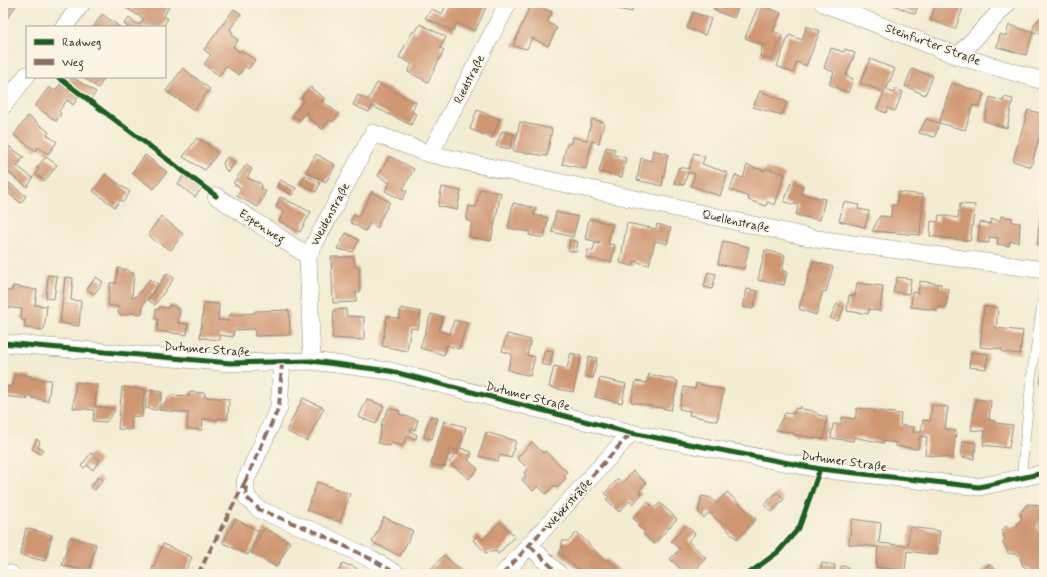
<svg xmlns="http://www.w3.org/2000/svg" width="1047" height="577" viewBox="0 0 1047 577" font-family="Mynerve,sans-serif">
<rect width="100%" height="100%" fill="#fcf5e5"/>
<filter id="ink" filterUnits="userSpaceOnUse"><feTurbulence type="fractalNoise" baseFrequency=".025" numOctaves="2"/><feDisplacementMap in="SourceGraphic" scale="8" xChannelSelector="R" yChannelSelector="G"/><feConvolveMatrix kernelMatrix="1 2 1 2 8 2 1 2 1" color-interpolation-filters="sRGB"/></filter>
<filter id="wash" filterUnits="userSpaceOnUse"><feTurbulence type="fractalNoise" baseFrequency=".012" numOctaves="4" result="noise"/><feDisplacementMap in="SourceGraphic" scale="16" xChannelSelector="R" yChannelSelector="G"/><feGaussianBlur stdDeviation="0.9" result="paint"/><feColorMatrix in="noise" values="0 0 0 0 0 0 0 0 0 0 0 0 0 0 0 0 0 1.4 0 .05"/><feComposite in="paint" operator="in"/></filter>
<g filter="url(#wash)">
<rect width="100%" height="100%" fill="#f3ecd3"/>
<g id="blocks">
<path fill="#cf9672" d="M3,3H18L3,24Z
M118,3H171L164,16L168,19L162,27H128L124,24L129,18L139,25L144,19Z
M447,3L460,5L461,3H488L475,31L457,23L453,31L425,18L432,9L442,14Z
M531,3L552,12L547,22L557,28L548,46L532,38L527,49L513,46Z
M620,3H633L632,12L617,9Z
M635,3H655L654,8Z
M715,3H740L734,18L714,10Z
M888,3H919L915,14Z
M926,3H950L963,8L955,29L930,20L935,7Z
M759,4L781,13L773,31L782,35L772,60L760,56L763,45L745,38Z
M234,9L241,14L230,29L233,33L231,35L238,40L233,47L240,52L241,50L255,60L248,69L245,66L239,75L226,66L219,76L204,64L211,55L204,50Z
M693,12L711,19L705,35L687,28Z
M102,14L120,27H93Z
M1044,14V31L1041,34L1033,32L1026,55L997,47L1000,34L1006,36L1009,25L1032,32L1035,23Z
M420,24L446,37L440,48L444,50L428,82L408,72L412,64L399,57L413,31L415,33Z
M807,26L820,31L806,66L797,62L793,73L777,66L789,35L802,40Z
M831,48L844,52L845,49L855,53L846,76L853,79L848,93L829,84L834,72L824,68Z
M870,59L895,69L886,90L894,93L895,89L903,92L895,111L888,108L886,113L877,109L884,92L860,83Z
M183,68L210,89L194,110L166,91Z
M912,69L933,76L925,95L905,86Z
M72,77L96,92L91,99L68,82Z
M83,77H101L104,79L98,88Z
M377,83L416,102L412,112L416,114L411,125L372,106L369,112L353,105L358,95L368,100Z
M952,83L984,93L980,107L973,105L965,130L939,123L935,137L919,133L926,119L939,123Z
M60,84L78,98L73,105L67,100L59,111L61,114L56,121L35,106L49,87L55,91Z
M310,87L324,98L322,101L339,114L332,122L330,120L322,129L307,116L309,114L306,112L300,120L292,115L304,100L301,98Z
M760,91L787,102L782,115L753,107Z
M990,97L1003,101L1004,97L1013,99L1007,128L984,121Z
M477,110L500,119L492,138L470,129Z
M1028,110L1043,114L1040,125L1044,126V139L1039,138L1031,167L1013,161Z
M28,116L49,132L47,135L57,142L48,154L38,147L36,151L14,135Z
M592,119L604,122L599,143L592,141L586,169L562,164L567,144H571L572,137L587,140Z
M520,122L552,129L547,156L513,151Z
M502,131L514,134L510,149L496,146Z
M197,138L208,144L209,146L218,153L205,170L183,157Z
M7,145L24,157L17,166L33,178L27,187L3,169V150Z
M606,147L615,149L614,155L626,158L622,177L599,172Z
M653,150L668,154L662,186L637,180L641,158L651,161Z
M694,153L705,157L702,164L728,173L720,196L691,186L695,174L688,172L684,185L674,183L679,167L689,169Z
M316,154L335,165L326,182L306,172Z
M145,155L167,172L154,189L132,173Z
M389,156L414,169L403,189L407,191L402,200L385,191L390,183L378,176Z
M46,157L57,165L45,181L35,174L39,169L36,168Z
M227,157L235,162L228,172L225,169L223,163Z
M246,165L252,169L247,178L260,183L262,185L260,188L266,191L258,207L237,196L241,188L233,183Z
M747,165L765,171L766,168L785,174L775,205L767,202L766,206L748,200L749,197L730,190L735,175L743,178Z
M105,174L130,192L123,202L120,200L115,207L93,191Z
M305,175L320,183L316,192L300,183Z
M183,176L201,189L195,197L178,184Z
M280,180L296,188L293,195L277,187Z
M9,183L26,196L21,203L4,190Z
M791,183L803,186L801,194L825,199L820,220L796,215L798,205L784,202Z
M442,187L461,191L457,210L438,206Z
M480,189L501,193L491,241L469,237L472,222L466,220L469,206L476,207Z
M372,192L390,202L379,222L378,228L370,223L365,231L350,222L354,215L358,217Z
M898,192L923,195L920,235L872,231L880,216L891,217L892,205H897Z
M280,197L311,212L300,232L279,221L284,211L276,207Z
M844,202L859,205L858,209L869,211L865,227L839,221Z
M513,203L536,208L534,215L548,218L544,238L529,235L530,232L508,228Z
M960,204L975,205L970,241L930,236L931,221L938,222L939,215L958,218Z
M1041,210H1044V245L1037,244Z
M556,212L578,217L573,237L552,232Z
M161,216L183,234L171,250L155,241L148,234Z
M1001,216L1012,218V222L1020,223L1019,242L1010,241L1009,246L997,244L998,238L989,237V243L978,242L980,222L990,224L991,219L1000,221Z
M589,219L613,224L608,244L615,245L611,262L586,258L588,250L593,251L595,243L599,244L600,242L585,239Z
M627,223L656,229L657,224L671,228L667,244L655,241L649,265L634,261L633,266L620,263Z
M346,233L359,240L353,252L337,249Z
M570,240L578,242L576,252L568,250Z
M723,241L749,247L744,269L718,264Z
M765,250L785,255L782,271L787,272L784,285L758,280Z
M331,257H354L355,267H359L360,292H356V302L333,303Z
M813,261L833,267L826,292L823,291L816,315L799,309Z
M118,268L128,270V272L134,273L132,297H136L150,279L158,284L143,305L142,314L130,313L127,315H120L118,312L119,307L108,305L110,283H116Z
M708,272L716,274L712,289L704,287Z
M167,273L174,278L155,305L148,300Z
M48,275L57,276L54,299L46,298Z
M65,277L73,278L71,300L81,301L79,326L60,323Z
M96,277L103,282L94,294L87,289Z
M897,277L911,279L909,294L893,292Z
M920,281L941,284V288L949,289L946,308L938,307V310L911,307L912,292L918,293Z
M857,283L883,286L880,311L869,309L868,314L847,311L849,295L855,296Z
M13,286L37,290L35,305L47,306L44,330L25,328V320H21L22,309L3,307L5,291H12Z
M747,289L758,291L753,309L743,307Z
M204,303L219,304L218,320L229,321V315L255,313V311L289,310L290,335L255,336V329L234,330L233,337L220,335V340L200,338Z
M837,304L844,308L838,321L830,318Z
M169,305L176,306V309H180L178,323L188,324L187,335L157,331L158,319H155L156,309L159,310V307L168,308Z
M984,306L998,308L996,328L1023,331L1020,354L1002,352V349L980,347Z
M401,308L421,312L418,329L411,328L407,351L382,346L387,316L399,319Z
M346,309V316L364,317V340L332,338L334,310Z
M431,314L443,317L439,331L450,334L454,320L467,323L459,349L447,345L444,355L420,348Z
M507,334L531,340L527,355L535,357L530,376L508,370L512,354L502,351Z
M545,350L553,352L550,366L541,364Z
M971,352L988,354L986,369L969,367Z
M571,353L581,356L573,392L549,387L554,366L567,369Z
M589,356L597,358L593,378L584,376Z
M1043,361H1044V384H1040Z
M15,374L31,376V379L51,380L48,401L32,398V396L29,395L28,399L5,396L6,387H13Z
M649,374L678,381L671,410L631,402L636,381L647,383Z
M600,378L626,384L622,403L595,397Z
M76,382L97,385L95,406L115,409L114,412L106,422L93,421L94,410L73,408Z
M696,383L724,390L717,421L689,415L690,411L679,409L684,387L695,389Z
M122,387L144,389L142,417L132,416L131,430L118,429Z
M147,390L162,392L160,405L157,410L145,408Z
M190,392L205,393L204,397L229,399L228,419L218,418V420L203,419L202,430L187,429L188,413L159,410L171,395L189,396Z
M303,398L324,408L307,441L286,431Z
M367,399L384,406L376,424L359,417Z
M976,399L991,401L989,420L995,421V423L1013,425L1009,448L983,445L985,431L971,430Z
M932,405L948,407L945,429L956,431L953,458L925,455L927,437L920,436L918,449L896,446V443L883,441V443L854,437L853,441L831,438L833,424H841L842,417L855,419L857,408L901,414L900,425L914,427L913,432H921L923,420L930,421Z
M800,406L802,409L814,411L818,415L827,417L824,439L794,435V433L776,430L785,413L794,414L795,408L800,409Z
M389,408L400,411L399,414L418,420L415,430L412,429L410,431L417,435L416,439L407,437L402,446L391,443L390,446L378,443L382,422Z
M430,416L438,418L432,439L424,437Z
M444,421L466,427L460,448L472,452L468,460L478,469L469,479L449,462L459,451L450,449L445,467L431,464Z
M486,432L516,441L511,458L500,455L498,461L479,456Z
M37,439L40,442L38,447L43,449L40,454L32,449Z
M963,441L976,443L974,459L961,457Z
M532,442L543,453L545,451L567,472L564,476L566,478L557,488L555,485L546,494L538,486L533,491L522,480L526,476L524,473L528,469L517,458Z
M91,453L100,460L93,470L87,465L84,468L81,466Z
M633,471L646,483L639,491L642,494L633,504L630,500L619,512L606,499L609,497L605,493L618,479L622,483Z
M99,476L103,480L95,490L90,487Z
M317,482L350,494L340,522L307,510Z
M727,492L756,519L737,539L709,512L704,518L698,512L702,496L711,498L716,504Z
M777,492L784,499L772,512L764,505Z
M648,502L654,508L660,503L677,519L654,544L643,534L645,532L638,526L639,524L633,518Z
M1027,504L1040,505L1044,517L1037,526L1039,531L1044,532V574H1035L1029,568L1028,569L1023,566L1019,555L1008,553L1003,542L1005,539L1002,531L1006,526L1015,527L1022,519L1020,513Z
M384,517L413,531L400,556L372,542Z
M235,519L259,531L248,555L223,543Z
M852,519L881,523L879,543L908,546L910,527L940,531L937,555L907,551L905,571L876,567L878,547L849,544Z
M500,522L515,536L498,554L496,551L486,553L473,540L478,535L483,540Z
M686,525L695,534L688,541L706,558L692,574H686L670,559L680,549L671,541Z
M26,528L52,535L45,561L20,555Z
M264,528L290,542L277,567L251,553Z
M577,532L605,561L607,559L619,570L615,574H586L575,567L559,552L562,548V541H569Z
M70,537L96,544L89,572L62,565Z
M163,544L192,557L184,574H161L152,570Z
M444,555L456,566L465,574H426Z
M343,563L350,566L351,565L365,574H337Z
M822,563L835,565L834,574H820Z
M989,564L1000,573L999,574H980Z
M841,566L848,567L847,574H840Z"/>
</g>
</g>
<g filter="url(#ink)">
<use href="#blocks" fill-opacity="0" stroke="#8f8c7f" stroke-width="1"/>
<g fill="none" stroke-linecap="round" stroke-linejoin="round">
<g stroke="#8f8c7f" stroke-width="10">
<path id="lane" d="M1021,480L1031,379L1044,291"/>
</g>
<g stroke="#8f8c7f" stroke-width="18">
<path id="street" d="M823,3L958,56L1044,81
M64,27L82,3
M958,56L1008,3
M3,106L27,75
M430,154L508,3
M216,196L308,256
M3,343L230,363L312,361L390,371L631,433L820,469L979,487L1044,473
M312,361L308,256L373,133L430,154L817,239L1044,270
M282,362L279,407L245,482L247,498L260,510L318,533L375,561L397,574
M530,546L559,574
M3,573L11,574
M503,574L631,433"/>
</g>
<use href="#lane" stroke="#fff" stroke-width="9"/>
<use href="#street" stroke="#fff" stroke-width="17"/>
<path stroke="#8d6e63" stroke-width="4" stroke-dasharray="8 4" stroke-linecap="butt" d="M282,362L279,407L245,482L247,498L260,510L318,533L375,561L397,574
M530,546L559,574
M3,573L11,574
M198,574L245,482
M503,574L631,433"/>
<g stroke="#fcf5e5" stroke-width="8">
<path id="cycleway" d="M58,77L216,196
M3,343L230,363L312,361L390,371L631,433L820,469L979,487L1044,473
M748,574L778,552L799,528L820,469"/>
</g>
<use href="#cycleway" stroke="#1b5e20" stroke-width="5"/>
</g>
</g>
<g text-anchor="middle" stroke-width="3.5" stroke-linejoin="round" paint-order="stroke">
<g font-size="12" fill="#2b2b2b" stroke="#fcf5e5">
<text transform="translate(933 44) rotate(20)" y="4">Steinfurter Straße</text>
<text transform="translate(469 79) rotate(-63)" y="4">Riedstraße</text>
<text transform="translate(330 214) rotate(-62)" y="4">Weidenstraße</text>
<text transform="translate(736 221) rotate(12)" y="4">Quellenstraße</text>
<text transform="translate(262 226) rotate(33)" y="4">Espenweg</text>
<text transform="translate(207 349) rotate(4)" y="4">Dutumer Straße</text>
<text transform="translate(528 396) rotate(14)" y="4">Dutumer Straße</text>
<text transform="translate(844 461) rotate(8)" y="4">Dutumer Straße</text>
<text transform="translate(568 504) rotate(-48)" y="4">Weberstraße</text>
</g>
</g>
<rect width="1047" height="577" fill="none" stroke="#fcf5e5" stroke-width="16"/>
<rect x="26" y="26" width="140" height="52" fill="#fcf5e5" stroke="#a8a49b"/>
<rect x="34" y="39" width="20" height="6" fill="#1b5e20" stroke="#a8a49b"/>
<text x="62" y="46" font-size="12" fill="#2b2b2b">Radweg</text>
<rect x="34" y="59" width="20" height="6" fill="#8d6e63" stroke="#a8a49b"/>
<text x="62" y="66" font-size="12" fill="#2b2b2b">Weg</text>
</svg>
